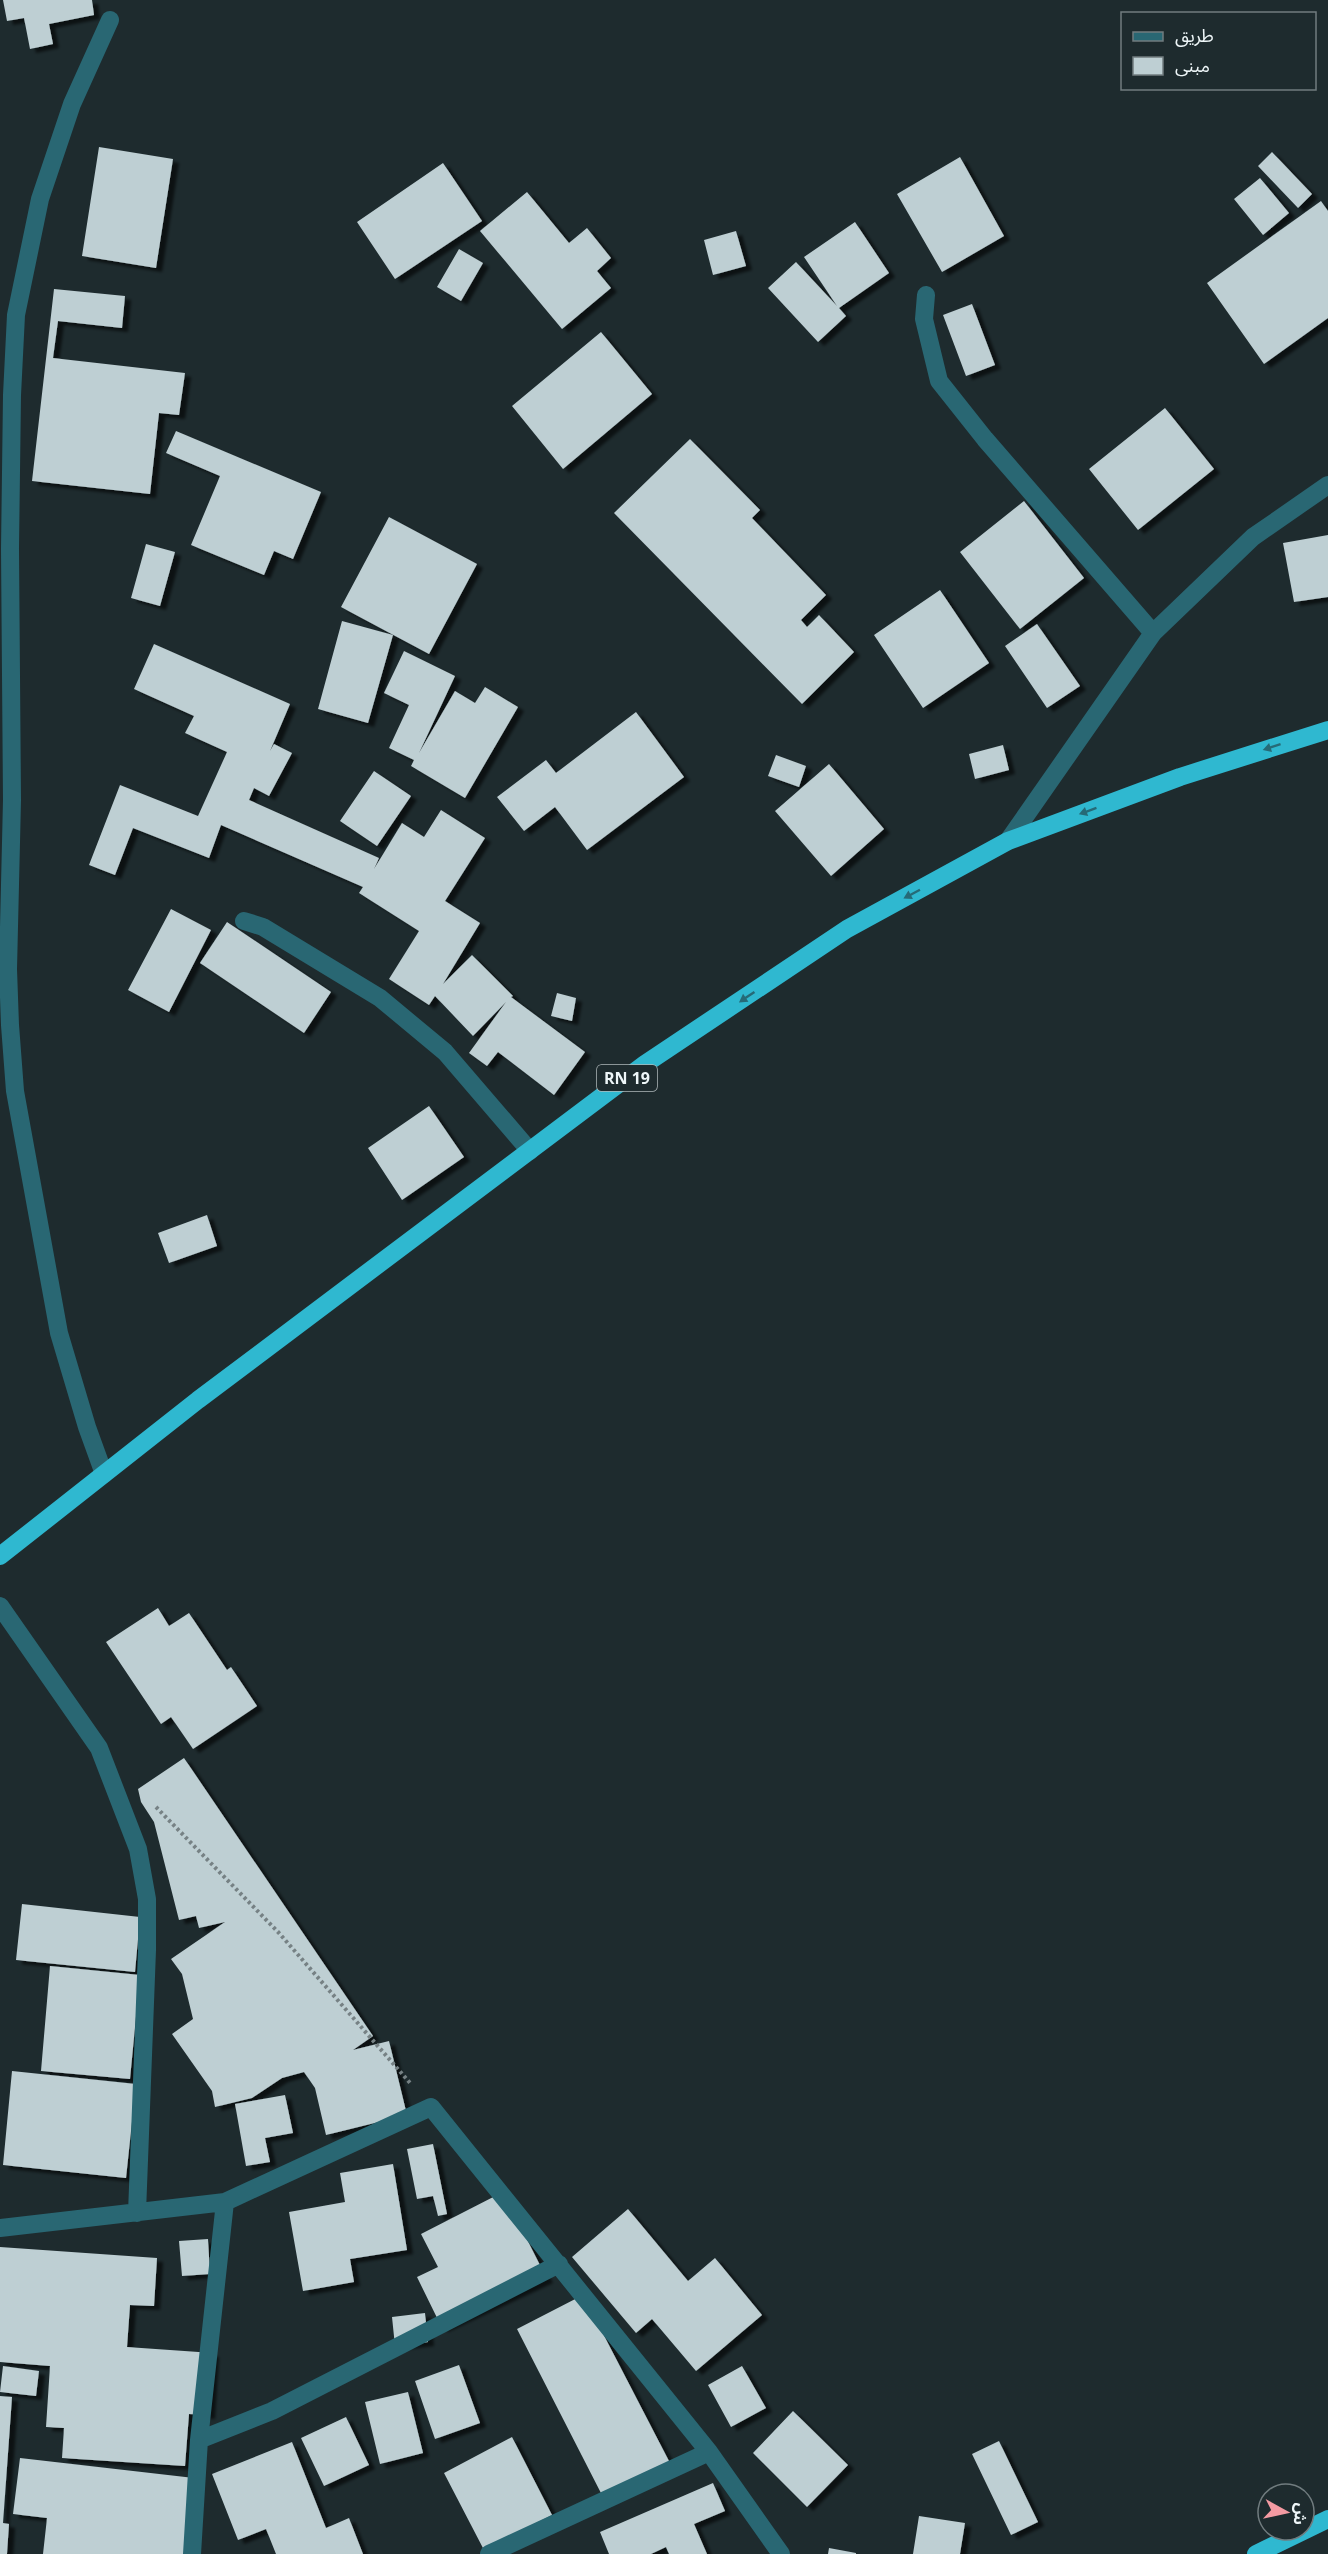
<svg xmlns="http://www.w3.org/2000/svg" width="1328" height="2554" viewBox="0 0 1328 2554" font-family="'Open Sans','Noto Sans Arabic',sans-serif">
<defs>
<filter id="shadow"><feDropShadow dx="6" dy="4" stdDeviation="1.5" flood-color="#0009"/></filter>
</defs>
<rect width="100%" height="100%" fill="#1e2b2e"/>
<path fill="#becfd3" filter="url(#shadow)" d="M3,0H92L94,15L49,24L53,44L30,49L24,18L7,21Z
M99,147L173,159L156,268L82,256Z
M1272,152L1312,194L1298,208L1258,166Z
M960,157L1004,236L942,272L897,194Z
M443,163L482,221L395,279L357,222Z
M1260,178L1289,213L1263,235L1234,199Z
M527,192L569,243L587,228L611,258L597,271L611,288L562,329L480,231Z
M1321,201L1328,211V318L1264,364L1207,283Z
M855,222L889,273L839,308L846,316L818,342L768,288L796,262L837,306L804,257Z
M736,231L746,266L713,275L704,240Z
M459,249L483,263L461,301L437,287Z
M54,289L125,296L122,328L58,321L53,358L185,373L179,415L159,413L150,494L32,481Z
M972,304L995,365L966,376L943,315Z
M601,332L652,394L563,469L512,406Z
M1165,408L1214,469L1138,530L1089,469Z
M176,431L321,492L293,559L274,551L264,575L191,545L220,476L166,453Z
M690,439L760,510L752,518L826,595L801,620L807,627L819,615L854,652L802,704L614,513Z
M1024,501L1084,578L1020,629L960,552Z
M389,517L477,564L429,654L341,607Z
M1328,535V597L1294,602L1283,543Z
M146,544L175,552L160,606L131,598Z
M940,590L989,663L923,708L874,635Z
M342,621L393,635L368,723L318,709Z
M1037,624L1080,686L1047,708L1005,646Z
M154,644L290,704L270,751L274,744L292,753L269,796L254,788L249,800L379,858L374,869L402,823L424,837L441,810L485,838L445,901L480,923L443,984L472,955L513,996L511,997L585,1052L554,1095L498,1052L487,1066L469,1053L506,1002L473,1036L435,996L429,1005L389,979L419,931L359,893L363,887L221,825L209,858L133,828L115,875L89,865L120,785L198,816L227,752L185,733L194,716L134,689Z
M404,651L455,676L419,753L455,691L475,703L485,687L518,707L465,798L411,766L414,760L389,748L409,705L384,693Z
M636,712L684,777L587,850L555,807L524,831L497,797L546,760L556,773Z
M1003,745L1009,770L975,779L969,754Z
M776,755L806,766L799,787L768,776Z
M829,764L884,829L831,876L775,811Z
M374,771L411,796L377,846L340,821Z
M171,909L211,930L169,1012L128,990Z
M227,922L331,992L304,1033L200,963Z
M557,993L576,998L572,1021L551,1016Z
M429,1106L464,1157L402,1200L368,1148Z
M207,1215L217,1246L169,1263L158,1233Z
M158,1608L169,1626L189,1613L227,1670L231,1667L257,1706L193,1749L171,1717L161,1724L106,1642Z
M184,1758L373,2036L353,2050L389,2041L407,2115L326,2135L315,2088L304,2072L282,2078L252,2098L215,2107L212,2091L172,2034L193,2019L182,1974L171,1959L225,1922L199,1928L196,1916L179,1920L154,1822L141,1802L138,1789Z
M22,1904L140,1917L135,1972L16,1960Z
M50,1966L140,1975L130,2079L41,2071Z
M12,2071L136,2084L126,2178L3,2165Z
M285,2095L293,2133L265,2138L270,2162L246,2166L235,2104Z
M433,2144L447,2214L438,2216L433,2196L417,2199L407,2149Z
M393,2164L407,2250L350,2259L354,2282L303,2291L289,2212L345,2202L340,2173Z
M503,2192L547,2279L442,2328L417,2277L438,2267L421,2234Z
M628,2209L688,2281L715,2258L762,2315L696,2371L652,2319L636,2333L572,2257Z
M208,2239L210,2274L182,2276L179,2241Z
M0,2247L157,2258L154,2306L130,2305L127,2347L213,2353L209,2415L189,2414L185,2466L62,2458L64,2428L46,2427L50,2366L0,2362Z
M583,2295L670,2463L603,2497L517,2329Z
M425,2313L428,2342L395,2346L392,2317Z
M459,2365L480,2423L435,2439L415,2381Z
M3,2366L39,2371L36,2396L0,2392Z
M742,2366L766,2408L731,2427L708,2385Z
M408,2392L423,2453L380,2464L365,2402Z
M0,2396L12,2397L3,2523L9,2524L7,2554H0Z
M793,2411L848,2465L807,2507L753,2453Z
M346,2417L369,2465L324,2486L301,2438Z
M512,2437L552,2515L484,2550L444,2473Z
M999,2441L1038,2522L1011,2535L972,2454Z
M292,2442L326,2528L349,2518L363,2554H276L266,2529L238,2540L212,2474Z
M20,2458L194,2478L186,2554H43L47,2518L13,2514Z
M713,2483L725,2511L694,2524L707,2554H669L666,2547L651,2554H609L600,2532Z
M919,2516L965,2523L960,2554H913Z
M829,2548L856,2553V2554H828Z"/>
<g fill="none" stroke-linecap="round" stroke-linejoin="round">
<path stroke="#768184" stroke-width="4" stroke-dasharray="3 3" stroke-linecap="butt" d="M156,1807L279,1933L411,2084"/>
<path stroke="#296773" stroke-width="18" d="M926,295L924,319L939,381L985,439L1153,633
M1008,841L1153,633L1253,537L1328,485
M244,921L263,927L380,998L445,1052L530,1151
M104,1474L87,1427L59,1333L15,1091L10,1025L8,969L12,800L10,549L12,395L16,315L40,199L72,104L110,20
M0,1606L99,1748L138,1849L147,1899V1950L137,2213
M0,2228L225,2202L431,2107L709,2452L781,2554
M199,2440L272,2411L559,2264
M192,2554L199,2440L225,2202
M489,2554L709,2452"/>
<path stroke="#2fb8d0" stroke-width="18" d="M0,1556L198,1400L645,1064L847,929L1008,841L1180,777L1328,730
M1256,2554L1328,2519"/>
</g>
<defs><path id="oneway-solid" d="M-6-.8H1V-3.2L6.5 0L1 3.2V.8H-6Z" transform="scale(1.5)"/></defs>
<g fill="#266a77">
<use href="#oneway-solid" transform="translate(1272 747) rotate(162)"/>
<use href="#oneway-solid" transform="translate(1088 811) rotate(160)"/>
<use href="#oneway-solid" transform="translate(912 894) rotate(152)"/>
<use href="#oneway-solid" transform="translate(747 997) rotate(146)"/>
</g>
<g text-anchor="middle" stroke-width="6" stroke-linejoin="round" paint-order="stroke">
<rect fill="#1e2b2e" stroke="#b0b9bb" stroke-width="1.5" x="597" y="1065" width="60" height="26" rx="4.5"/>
<g font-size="16" font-weight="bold" fill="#eef6f8">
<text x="627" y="1084">RN 19</text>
</g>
</g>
<rect x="1121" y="12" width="195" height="78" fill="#1e2b2e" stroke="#717c7f" stroke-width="1.5"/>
<rect x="1133" y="32" width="30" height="9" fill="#296773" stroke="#717c7f" stroke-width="1.5"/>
<text x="1175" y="42" font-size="18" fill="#eef6f8">طريق</text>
<rect x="1133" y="57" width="30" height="18" fill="#becfd3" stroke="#717c7f" stroke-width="1.5"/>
<text x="1175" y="72" font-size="18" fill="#eef6f8">مبنى</text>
<g transform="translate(1286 2512) rotate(98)"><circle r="28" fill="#1e2b2e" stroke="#717c7f" stroke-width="1.5"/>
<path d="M0-4.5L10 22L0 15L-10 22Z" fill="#f49aa2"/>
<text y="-9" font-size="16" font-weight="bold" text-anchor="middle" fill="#eef6f8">ش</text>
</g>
</svg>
